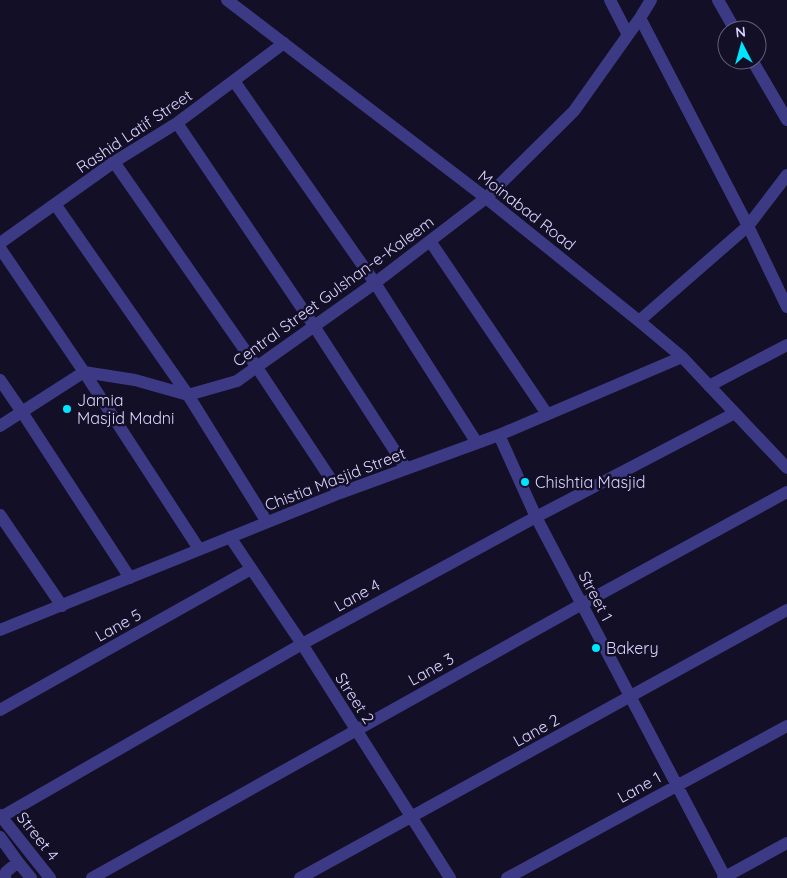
<svg xmlns="http://www.w3.org/2000/svg" width="787" height="878" viewBox="0 0 787 878" font-family="Quicksand,sans-serif">
<rect width="100%" height="100%" fill="#130f26"/>
<g fill="none" stroke-linecap="round" stroke-linejoin="round">
<path stroke="#3d3a85" stroke-width="12" d="M227,0L486,198L639,321L682,357L787,468
M610,0L628,35
M718,0L735,30
M640,18L748,226L787,307
M752,60L787,120
M234,81L375,283L477,443
M177,123L314,326L406,468
M114,162L256,366L340,493
M55,204L188,395L267,522
M430,241L547,414
M0,243L114,162L177,123L284,43
M0,248L84,372L199,549
M639,321L748,226L787,175
M0,380L22,412L130,578
M709,386L787,345
M0,426L84,372L135,380L188,395L237,381L375,283L486,198L574,111L640,18L651,0
M499,435L536,517L725,877
M0,515L62,606
M230,537L302,644L450,878
M0,630L340,493L499,435L682,357
M0,710L251,569
M0,815L50,878
M1,817L302,644L536,517L735,413
M0,837L18,862
M5,878L6,872L18,862L31,878
M92,878L582,604L787,492
M300,878L787,610
M507,878L787,726
M723,878L787,843"/>
</g>
<g fill="#00e5ff" stroke="#130f26" stroke-width="2">
<circle cx="67" cy="409" r="5"/>
<circle cx="525" cy="482" r="5"/>
<circle cx="596" cy="648" r="5"/>
</g>
<g text-anchor="middle" stroke-width="5" stroke-linejoin="round" paint-order="stroke">
<g font-size="16" fill="#d9d4ff" stroke="#130f26">
<text transform="translate(134 131) rotate(-34)" y="6">Rashid Latif Street</text>
<text transform="translate(527 210) rotate(38)" y="6">Moinabad Road</text>
<text transform="translate(333 291) rotate(-36)" y="6">Central Street Gulshan-e-Kaleem</text>
<text transform="translate(335 479) rotate(-21)" y="6">Chistia Masjid Street</text>
<text transform="translate(357 595) rotate(-29)" y="6">Lane 4</text>
<text transform="translate(596 596) rotate(62)" y="6">Street 1</text>
<text transform="translate(118 625) rotate(-29)" y="6">Lane 5</text>
<text transform="translate(431 669) rotate(-29)" y="6">Lane 3</text>
<text transform="translate(355 698) rotate(57)" y="6">Street 2</text>
<text transform="translate(536 730) rotate(-29)" y="6">Lane 2</text>
<text transform="translate(639 787) rotate(-29)" y="6">Lane 1</text>
<text transform="translate(38 836) rotate(52)" y="6">Street 4</text>
</g>
<g font-size="16" fill="#d9d4ff" stroke="#130f26" text-anchor="start">
<text x="77" y="406">Jamia<tspan x="77" dy="18">Masjid Madni</tspan></text>
<text x="535" y="488">Chishtia Masjid</text>
<text x="606" y="654">Bakery</text>
</g>
</g>
<g transform="translate(742 45) rotate(354)"><circle r="24" fill="#130f26" stroke="#625e7d"/>
<path d="M0-4L9 19L0 12L-9 19Z" fill="#00e5ff"/>
<text y="-8" font-size="14" font-weight="bold" text-anchor="middle" fill="#d9d4ff">N</text>
</g>
</svg>
